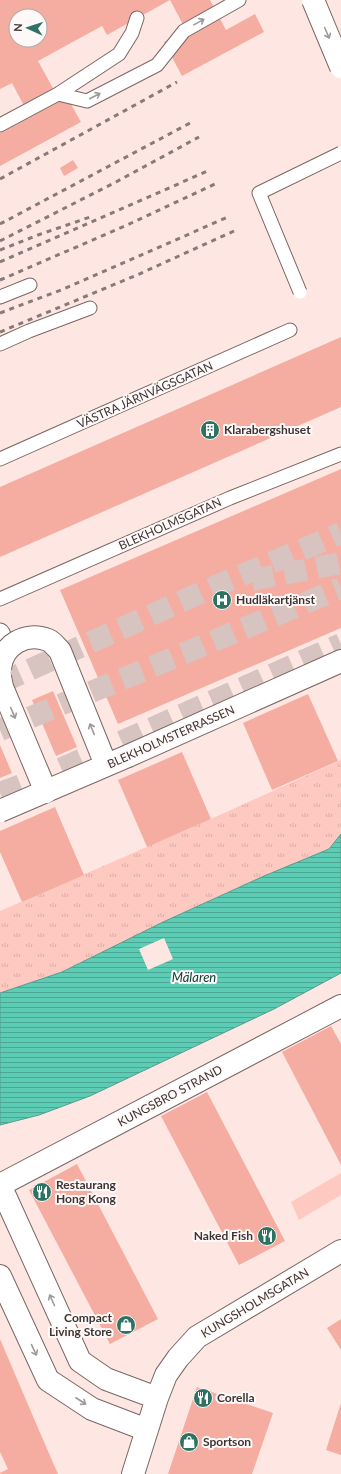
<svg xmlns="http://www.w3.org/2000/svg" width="341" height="1474" viewBox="0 0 341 1474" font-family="Lato,sans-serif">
<defs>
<pattern id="park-tufts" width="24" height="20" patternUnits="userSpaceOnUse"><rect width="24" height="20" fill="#fec9c0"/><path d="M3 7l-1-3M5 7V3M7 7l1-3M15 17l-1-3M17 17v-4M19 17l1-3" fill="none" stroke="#dbada5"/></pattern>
<pattern id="water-rules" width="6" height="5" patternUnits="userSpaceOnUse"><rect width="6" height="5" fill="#5cccb5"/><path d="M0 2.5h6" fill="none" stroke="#4da694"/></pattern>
</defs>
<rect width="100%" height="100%" fill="#fee7e3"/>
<path fill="#fec9c0" d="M341,1173V1195L299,1220L291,1202Z"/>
<path fill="url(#park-tufts)" d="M341,760V834L329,849L264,876L163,922L62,972L0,993V911L211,819Z"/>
<path fill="url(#water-rules)" stroke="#539e8e" d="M341,834V973L274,1009L90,1096L39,1115L0,1125V993L62,972L163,922L264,876L329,849Z"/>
<path fill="#fee7e3" d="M164,938L173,959L148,970L139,949Z"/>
<path fill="#f5ada1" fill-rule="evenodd" d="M0,0H210L226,30L255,14L264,32L182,76L164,42L186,30L170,0L107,35L102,26L38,61L60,101L67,97L81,122L0,166V133L30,117L12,83L0,89ZM16,16H40V40H16Z
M73,160L78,168L64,176L60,168Z
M341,337V407L0,557V487Z
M341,469V628L118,724L60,590Z
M53,691L77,747L56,756L32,700Z
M308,694L338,761L272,790L243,723Z
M0,745L12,773L0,778Z
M182,752L211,819L147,847L118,780Z
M55,807L84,875L22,902L0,852V831Z
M331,1026L341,1044V1165L282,1052Z
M207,1092L285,1241L239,1265L161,1116Z
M77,1164L158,1319L110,1344L29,1190Z
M341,1319V1350L327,1328Z
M0,1339L41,1435L58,1474H0V1473L8,1469L0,1452Z
M197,1387L273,1413L252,1474H168Z
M341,1403V1455L326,1450Z"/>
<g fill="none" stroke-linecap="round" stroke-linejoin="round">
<path stroke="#d7c3c0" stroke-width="22" stroke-dasharray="22 11" stroke-linecap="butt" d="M252,580L341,563
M0,683L209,589L341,533
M0,730L341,588
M0,793L42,777L341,644"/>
<g stroke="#7a6663" stroke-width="15">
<path id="service" d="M58,94L87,101L157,65L184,31L239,0
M0,125L58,94L119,54L132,33L137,18
M0,297L30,285
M0,344L29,331L90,308
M0,459L290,330
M0,599L230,498L341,454"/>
</g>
<g stroke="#7a6663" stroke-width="21">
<path id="pedestrian" d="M0,633L7,649"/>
</g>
<g stroke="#7a6663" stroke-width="24">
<path id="minor" d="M128,756L341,661
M0,1276L48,1380L92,1409L147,1430
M157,1398L106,1379L80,1361L0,1185L341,1006
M133,1474L157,1398L166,1375L178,1358L197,1337L341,1251"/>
</g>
<use href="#service" stroke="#fff" stroke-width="13"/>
<use href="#pedestrian" stroke="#fff" stroke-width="19"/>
<use href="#minor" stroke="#fff" stroke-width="22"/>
<path stroke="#887a78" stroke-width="3" stroke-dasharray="5 5" stroke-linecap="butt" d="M0,179L177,82
M0,224L192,122
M0,241L116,182L199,137
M0,250L38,235L93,216
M0,262L210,170
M0,280L125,226L215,184
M0,313L61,290L228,217
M0,332L137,275L234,231"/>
<g stroke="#7a6663" stroke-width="15" stroke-linecap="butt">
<path id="service-bridge" d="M300,292L259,193L341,153"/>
</g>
<g stroke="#7a6663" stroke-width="24" stroke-linecap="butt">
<path id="minor-bridge" d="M313,0L341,67
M0,669C2,645 26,631 48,640C53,642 56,647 60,651L106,765
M0,677L2,687L46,792
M0,811L128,756"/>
</g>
<use href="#service-bridge" stroke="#fff" stroke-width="13"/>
<use href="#minor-bridge" stroke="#fff" stroke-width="22"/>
</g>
<defs><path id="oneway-shaft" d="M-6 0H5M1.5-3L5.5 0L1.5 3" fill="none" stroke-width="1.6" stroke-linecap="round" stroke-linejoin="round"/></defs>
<g stroke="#9e9a99">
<use href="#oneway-shaft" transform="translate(199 22) rotate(-29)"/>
<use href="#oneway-shaft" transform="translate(327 33) rotate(67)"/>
<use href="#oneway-shaft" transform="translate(95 96) rotate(-27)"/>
<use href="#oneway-shaft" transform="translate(13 713) rotate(67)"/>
<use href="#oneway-shaft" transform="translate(92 729) rotate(-112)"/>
<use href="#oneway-shaft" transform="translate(52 1300) rotate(-114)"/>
<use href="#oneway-shaft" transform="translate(34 1350) rotate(65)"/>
<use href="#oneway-shaft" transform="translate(81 1401) rotate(33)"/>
</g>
<defs>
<g id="building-disc" transform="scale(1)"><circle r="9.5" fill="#2e7264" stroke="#fef9f8"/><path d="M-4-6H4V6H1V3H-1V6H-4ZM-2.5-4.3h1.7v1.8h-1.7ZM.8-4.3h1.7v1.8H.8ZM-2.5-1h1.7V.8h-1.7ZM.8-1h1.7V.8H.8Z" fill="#fff"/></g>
<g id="hospital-disc" transform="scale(1)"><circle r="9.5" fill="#2e7264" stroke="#fef9f8"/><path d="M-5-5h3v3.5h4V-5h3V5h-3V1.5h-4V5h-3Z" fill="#fff"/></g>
<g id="restaurant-disc" transform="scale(1)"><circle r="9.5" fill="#2e7264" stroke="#fef9f8"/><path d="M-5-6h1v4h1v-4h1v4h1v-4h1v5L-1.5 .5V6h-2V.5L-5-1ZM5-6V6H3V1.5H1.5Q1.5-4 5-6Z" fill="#fff"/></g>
<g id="shop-disc" transform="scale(1)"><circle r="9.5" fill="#2e7264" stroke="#fef9f8"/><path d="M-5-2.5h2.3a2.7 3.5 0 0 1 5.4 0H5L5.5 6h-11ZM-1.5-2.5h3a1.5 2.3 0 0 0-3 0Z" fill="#fff"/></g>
</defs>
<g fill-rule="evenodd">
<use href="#building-disc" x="210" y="430"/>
<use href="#hospital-disc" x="222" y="600"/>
<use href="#restaurant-disc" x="42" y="1192"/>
<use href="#restaurant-disc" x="267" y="1236"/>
<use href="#shop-disc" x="126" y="1325"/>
<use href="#restaurant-disc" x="203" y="1398"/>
<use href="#shop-disc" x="189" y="1442"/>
</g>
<g text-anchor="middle" stroke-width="4" stroke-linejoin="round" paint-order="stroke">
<g font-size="12" fill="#3d3433" stroke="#fef9f8">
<text transform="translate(145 395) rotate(-24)" y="4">VÄSTRA JÄRNVÄGSGATAN</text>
<text transform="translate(170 524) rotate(-24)" y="4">BLEKHOLMSGATAN</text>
<text transform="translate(171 737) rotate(-24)" y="4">BLEKHOLMSTERRASSEN</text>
<text transform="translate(170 1096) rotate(-28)" y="4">KUNGSBRO STRAND</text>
<text transform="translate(255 1303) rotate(-31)" y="4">KUNGSHOLMSGATAN</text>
</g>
<g font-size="12" font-weight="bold" fill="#3d3433" stroke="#fef9f8" text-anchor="start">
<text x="224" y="434">Klarabergshuset</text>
<text x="236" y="604">Hudläkartjänst</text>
<text x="56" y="1189">Restaurang<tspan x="56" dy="14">Hong Kong</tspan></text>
<text x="253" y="1240" text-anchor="end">Naked Fish</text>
<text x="112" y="1322" text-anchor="end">Compact<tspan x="112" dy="14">Living Store</tspan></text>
<text x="217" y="1402">Corella</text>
<text x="203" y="1446">Sportson</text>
</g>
<g font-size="13" font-style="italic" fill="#0d4037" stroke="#fef9f8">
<text x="194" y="982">Mälaren</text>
</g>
</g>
<g transform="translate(28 28) rotate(273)"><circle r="19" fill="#fef9f8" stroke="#b1aaa9"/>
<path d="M0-3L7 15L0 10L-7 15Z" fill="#2e7264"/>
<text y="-6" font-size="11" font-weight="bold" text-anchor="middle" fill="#3d3433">N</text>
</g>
</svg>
